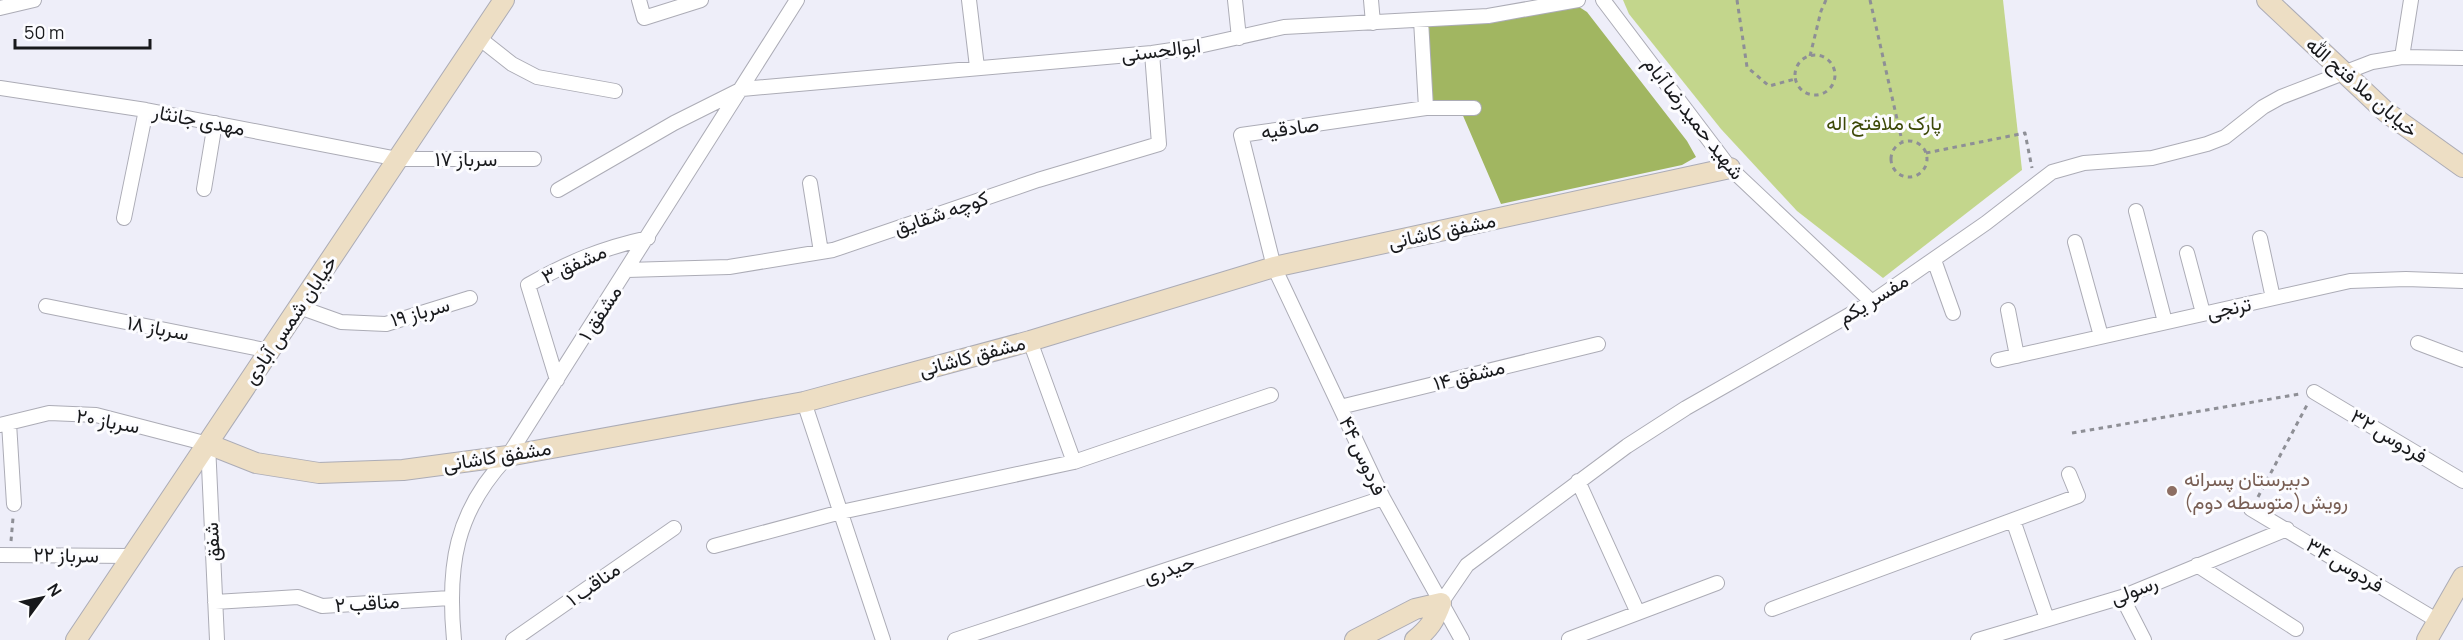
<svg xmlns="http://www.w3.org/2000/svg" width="2463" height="640" viewBox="0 0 2463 640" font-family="Manrope,Vazirmatn,sans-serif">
<rect width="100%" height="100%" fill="#eeeef9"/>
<path fill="#c3d68c" d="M1623,0H2003L2022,170L1883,278L1797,211L1721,129L1629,14Z"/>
<path fill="#a1b661" d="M1576,5L1587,12L1687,141L1696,157L1682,165L1501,204L1461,111L1429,106L1424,23Z"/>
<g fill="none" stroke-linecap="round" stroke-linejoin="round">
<g stroke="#acacb6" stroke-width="16">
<path id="street" d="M639,0L644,18L701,0
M969,0L977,67
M1235,0L1239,38
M1371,0L1373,23
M1603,0L1730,168L1872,302
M0,8L34,0
M1421,20L1426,108
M479,38L512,64L537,77L615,91
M2402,57L2411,0
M0,88L146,110L398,159H534
M810,183L821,252
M204,189L215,123
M558,190L674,123L742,89L1152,53L1199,46L1284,27L1488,16L1578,0
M2136,211L2165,322
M124,218L146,110
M2260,238L2273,298
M2075,242L2101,336
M2187,253L2203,313
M1934,260L1953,313
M627,270L729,267L833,250L1038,180L1159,144L1152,53
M46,306L270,351
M299,307L341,322L386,324L470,298
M2008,310L2017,356
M1030,341L1074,462
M2418,343L2463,360
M1998,360L2350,281L2406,279L2463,281
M557,380L528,285C569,262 602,248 648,238
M2314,392L2463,481
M804,402L883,640
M1340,407L1598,344
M9,423L14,504
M0,425L49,413L96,415L208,444L217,640
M1578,481L1638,613
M2251,509L2438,621
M2013,520L2047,619
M714,546L841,512L1074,462L1271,395
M0,555L133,556
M2197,565L2296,629
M2122,597L2144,640
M215,602L298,597L322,606L450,598
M1441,603L1467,565L1627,446L1686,408L1872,302L1986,223L2052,172L2084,163L2152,158L2207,144L2225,137L2263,107L2281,97L2372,62L2402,57L2463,58
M1772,609L2078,496L2069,474
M1569,639L1717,583
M454,640C447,566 455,512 508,456L797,0
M513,640L674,528
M955,640L1383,498
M1462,640L1383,498L1274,267L1241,135L1426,108H1474
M1978,640L2122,597L2287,529"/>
</g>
<g stroke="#acacb6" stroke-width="22">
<path id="secondary" d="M2267,0L2386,112L2463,167
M208,444L256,463L319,473L403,470L508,456L804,402L1030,341L1274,267L1730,168
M76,640L504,0
M1355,640L1415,609L1441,603C1435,620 1429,629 1415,640
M2427,640L2463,577"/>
</g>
<path stroke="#8e8f96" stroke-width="3" stroke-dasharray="4.5 4.5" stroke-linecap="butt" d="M1737,0L1747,67L1769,86L1795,79
M1870,0L1902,141
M1795 75a20 20 0 1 1 40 0a20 20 0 1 1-40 0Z
M1810,56L1821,11L1826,0
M1891 159a18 18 0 1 1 36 0a18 18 0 1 1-36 0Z
M1926,153L2025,133L2032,168
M2072,433L2300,394
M2258,497L2307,405
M11,541L13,518"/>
<use href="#street" stroke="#fff" stroke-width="14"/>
<use href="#secondary" stroke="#eddec4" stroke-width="20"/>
</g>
<circle fill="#8d6e63" stroke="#fcfcff" stroke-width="2" cx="2172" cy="491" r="6"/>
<g text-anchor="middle" stroke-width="6" stroke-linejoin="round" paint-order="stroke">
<g font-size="20" fill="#18191c" stroke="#fcfcff">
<text transform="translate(1161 50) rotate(-7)" y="7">ابوالحسنی</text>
<text transform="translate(2362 87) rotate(41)" y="7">خیابان ملا فتح الله</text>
<text transform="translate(1694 118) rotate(52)" y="7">شهید حمیدرضا آبام</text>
<text transform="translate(199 120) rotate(11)" y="7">مهدی جانثار</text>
<text transform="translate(1290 128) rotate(-8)" y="7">صادقیه</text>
<text x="466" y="166">سرباز ۱۷</text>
<text transform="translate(941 213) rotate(-19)" y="7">کوچه شقایق</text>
<text transform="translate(1442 231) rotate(-12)" y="7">مشفق کاشانی</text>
<text transform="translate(574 264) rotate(-24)" y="7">مشفق ۳</text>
<text transform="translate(1873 299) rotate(-32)" y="7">مفسر یکم</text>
<text transform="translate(2229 308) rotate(-12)" y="7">ترنجی</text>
<text transform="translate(420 312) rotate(-16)" y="7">سرباز ۱۹</text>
<text transform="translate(600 313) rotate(-57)" y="7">مشفق ۱</text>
<text transform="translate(290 320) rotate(-56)" y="7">خیابان شمس آبادی</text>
<text transform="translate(158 328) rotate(11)" y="7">سرباز ۱۸</text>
<text transform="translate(972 356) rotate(-15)" y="7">مشفق کاشانی</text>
<text transform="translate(1469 375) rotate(-14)" y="7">مشفق ۱۴</text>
<text transform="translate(108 421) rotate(10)" y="7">سرباز ۲۰</text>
<text transform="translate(2389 436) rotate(31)" y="7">فردوس ۳۲</text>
<text transform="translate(497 456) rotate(-9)" y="7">مشفق کاشانی</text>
<text transform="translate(1363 456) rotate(65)" y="7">فردوس ۴۴</text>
<text transform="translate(212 542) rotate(-93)" y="7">شفق</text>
<text transform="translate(66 555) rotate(1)" y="7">سرباز ۲۲</text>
<text transform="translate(2345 565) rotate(31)" y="7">فردوس ۳۴</text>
<text transform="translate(1169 569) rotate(-18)" y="7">حیدری</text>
<text transform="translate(593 584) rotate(-35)" y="7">مناقب ۱</text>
<text transform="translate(2134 590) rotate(-21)" y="7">رسولی</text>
<text transform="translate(367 603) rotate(-4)" y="7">مناقب ۲</text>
</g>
<g font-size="20" fill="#3d4908" stroke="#fcfcff">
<text x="1884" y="130">پارک ملافتح اله</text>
</g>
<g font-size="20" fill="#785e54" stroke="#fcfcff" text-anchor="start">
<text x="2184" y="486">دبیرستان پسرانه<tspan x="2184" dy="23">رویش(متوسطه دوم)</tspan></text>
</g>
</g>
<g transform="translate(42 598) rotate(57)" stroke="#fcfcff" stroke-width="4.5" paint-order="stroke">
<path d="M0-4.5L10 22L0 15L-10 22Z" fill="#18191c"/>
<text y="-9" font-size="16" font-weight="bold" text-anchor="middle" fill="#18191c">N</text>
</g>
<path d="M15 39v9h135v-9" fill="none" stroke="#18191c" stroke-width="3"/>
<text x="24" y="39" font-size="18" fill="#18191c" stroke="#fcfcff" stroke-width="4.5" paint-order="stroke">50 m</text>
</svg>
